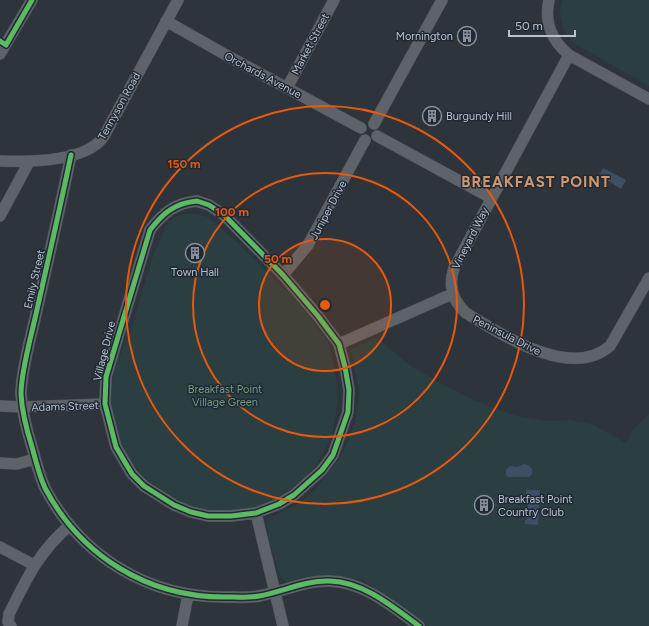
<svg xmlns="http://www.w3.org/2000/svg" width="649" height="626" viewBox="0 0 649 626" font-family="Figtree,sans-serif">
<rect width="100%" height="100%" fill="#2e343b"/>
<path fill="#2b3e41" d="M562,0H649V86L575,44C562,32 557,18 562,0Z
M190,213L208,217L237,242L299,303L328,342L335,370L338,400L332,436L317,464L293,488L266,504L238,511H202L170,496L143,476L120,447L111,404L113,371L131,330L151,261L166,225L175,217Z
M377,338L412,367L463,395L490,407L517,416L545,421L569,420L592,424L626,443L633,430L649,414V626H427L364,580L332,576L299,578L287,582L281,578L268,537L267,519L299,503L316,489L340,458L355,423L359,393L351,349Z"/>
<path fill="#3d4e65" d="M603,168L626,180L621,189L599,175Z
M524,464C530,465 534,469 532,474L529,477H508L506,475V470L510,466L517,467Z
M526,490H540L538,525L525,524V520H527L528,495H526Z"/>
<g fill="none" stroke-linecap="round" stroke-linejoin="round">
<g stroke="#4c5056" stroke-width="12">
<path id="minor" d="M549,0C544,22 552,41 569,55L649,99
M166,21L226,55L361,128
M0,54L32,0
M569,55L454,268C448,286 453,301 466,313C502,335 571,380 610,346L649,278
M287,88L334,0
M374,124L442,0
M377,136L491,198
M71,155C60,208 48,261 36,314C31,337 21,371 21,394C22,412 27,431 32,447C36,461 39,475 45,488C81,556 147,597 224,597C235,597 248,598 259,596C282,592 306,580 330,581C364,582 393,607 419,626
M0,161C28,162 87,162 104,136L178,0
M197,201L209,205L224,215L283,275L318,316L339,344L345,367L349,390L348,412L333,455L322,470L294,495L279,504L256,513L231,516H208L191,512L174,505L144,486L132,474L116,447L105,404L106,377L150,230C163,213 175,203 197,201Z
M0,216L29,162
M283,275L308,245L365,140
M339,344L452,294
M0,406L23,407L105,404
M0,463L17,464L35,459
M256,513L283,626
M0,547L34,565
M11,626L8,622L9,614C28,576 38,553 70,525
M182,626L188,595"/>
</g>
<use href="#minor" stroke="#5e6269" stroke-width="11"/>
<g stroke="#202a36" stroke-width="8">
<path id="cycleway" d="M0,41L6,45L32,0
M71,155C60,208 48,261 36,314C31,337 21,371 21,394C22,412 27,431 32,447C36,461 39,475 45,488C81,556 147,597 224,597C235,597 248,598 259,596C282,592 306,580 330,581C364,582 393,607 419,626
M197,201L209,205L224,215L283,275L318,316L339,344L345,367L349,390L348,412L333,455L322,470L294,495L279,504L256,513L231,516H208L191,512L174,505L144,486L132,474L116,447L105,404L106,377L150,230C163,213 175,203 197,201Z"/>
</g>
<use href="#cycleway" stroke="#5cba63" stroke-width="5"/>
</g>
<circle cx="325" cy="305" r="66" fill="#e8590c" fill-opacity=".12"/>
<g fill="none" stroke="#e8590c" stroke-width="2">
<circle cx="325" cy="305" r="66"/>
<circle cx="325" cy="305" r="132"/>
<circle cx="325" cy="305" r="199"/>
</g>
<defs>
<g id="building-ring" transform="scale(1)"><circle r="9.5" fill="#202a36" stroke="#888f99" stroke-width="1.5"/><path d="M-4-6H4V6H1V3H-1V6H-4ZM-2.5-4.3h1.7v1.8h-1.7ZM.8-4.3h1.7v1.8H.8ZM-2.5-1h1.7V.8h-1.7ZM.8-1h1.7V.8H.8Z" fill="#888f99"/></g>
</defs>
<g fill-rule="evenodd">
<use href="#building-ring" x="467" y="36"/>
<use href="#building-ring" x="432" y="116"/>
<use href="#building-ring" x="195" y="253"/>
<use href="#building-ring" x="484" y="505"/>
</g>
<g text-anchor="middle" stroke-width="3" stroke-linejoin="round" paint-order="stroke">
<g font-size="11" fill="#b9c0cb" stroke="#202a36" text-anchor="start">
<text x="453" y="40" text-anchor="end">Mornington</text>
<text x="446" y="120">Burgundy Hill</text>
<text x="195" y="276" text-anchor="middle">Town Hall</text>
<text x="498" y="503">Breakfast Point<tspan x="498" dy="13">Country Club</tspan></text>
</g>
<g font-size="11" fill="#b9c0cb" stroke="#202a36">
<text transform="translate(310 44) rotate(-62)" y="4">Market Street</text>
<text transform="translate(263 75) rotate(28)" y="4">Orchards Avenue</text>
<text transform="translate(119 106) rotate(-61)" y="4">Tennyson Road</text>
<text transform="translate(328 210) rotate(-62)" y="4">Juniper Drive</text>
<text transform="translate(470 238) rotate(-63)" y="4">Vineyard Way</text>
<text transform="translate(34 279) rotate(-77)" y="4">Emily Street</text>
<text transform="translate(507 335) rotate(27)" y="4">Peninsula Drive</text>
<text transform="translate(104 351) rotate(-76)" y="4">Village Drive</text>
<text transform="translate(65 406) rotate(-2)" y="4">Adams Street</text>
</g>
<g font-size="11" fill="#719b7a" stroke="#202a36">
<text x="225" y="393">Breakfast Point<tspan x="225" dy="13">Village Green</tspan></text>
</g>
<g font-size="15" font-weight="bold" letter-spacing="1" fill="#d2986d" stroke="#202a36">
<text x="536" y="187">BREAKFAST POINT</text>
</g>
</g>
<circle cx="325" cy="305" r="6" fill="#e8590c" stroke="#202a36" stroke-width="2"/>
<g font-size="12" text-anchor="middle" font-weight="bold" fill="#e8590c" stroke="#202a36" stroke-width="3" stroke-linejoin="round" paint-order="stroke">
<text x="184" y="168">150 m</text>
<text x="232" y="216">100 m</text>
<text x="278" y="263">50 m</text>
</g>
<path d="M509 30v6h66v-6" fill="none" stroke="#b9c0cb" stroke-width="2"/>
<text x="515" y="30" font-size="12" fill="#b9c0cb" stroke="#202a36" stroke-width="3" paint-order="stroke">50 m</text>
</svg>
